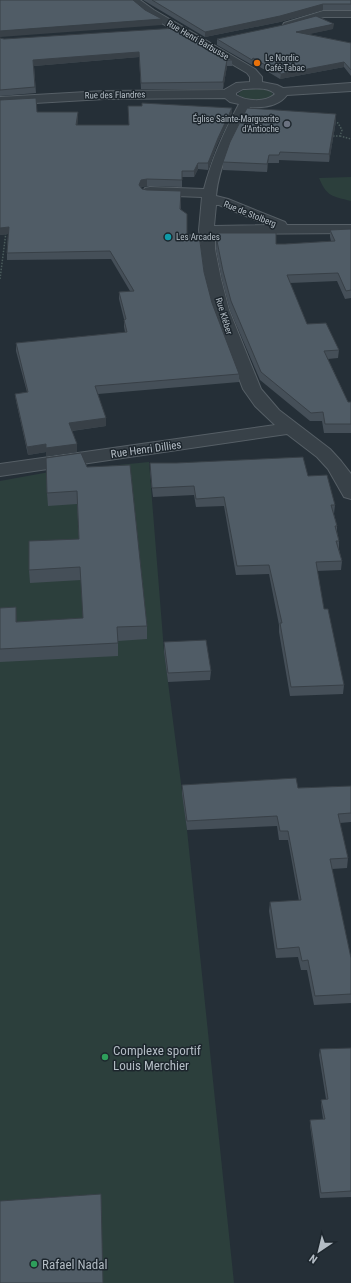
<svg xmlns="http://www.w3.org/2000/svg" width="351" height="1283" viewBox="0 0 351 1283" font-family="'Roboto Condensed',sans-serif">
<rect width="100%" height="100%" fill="#252f37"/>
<path fill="#2c3f3c" d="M255,88L271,91L273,95C265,102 246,102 238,94L244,89Z
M351,177V201C332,196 327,197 319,178Z
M149,462L164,651L187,830L234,1283H0V481L55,471Z"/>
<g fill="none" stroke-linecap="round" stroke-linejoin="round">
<g stroke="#565f66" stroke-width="2">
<path id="minor" d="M128,0H140L154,10L255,69L262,77V82L277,85L283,88L351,83V91L287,95C279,106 263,108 250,107C235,134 219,164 216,196L228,199L285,222L287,225H351V233L215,234V249L221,279L229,310L261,389L279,410L330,449L341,461L351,474V499L344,497L328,469L317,457L287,434L0,476V464L275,425L255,406L243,389L213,310L205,279L201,249L199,230L202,197L150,195L145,194L143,191L145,188L150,187L204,189C212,158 224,132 239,104L230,102L225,98L104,99L0,105V97L104,91L224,90L236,83L250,82V77L247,73L146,14ZM243,89C252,89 268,86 275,94C265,103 246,101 236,95V93ZM216,205H219L268,225L214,226Z
M323,11H351V17H324L288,28L283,25L284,23Z"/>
</g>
<path stroke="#4b5c5c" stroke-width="1.5" stroke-dasharray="1.5 1.5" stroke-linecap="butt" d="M330,136H340L342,130L338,123L333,122
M340,136L351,139
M0,279L6,232"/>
<use href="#minor" fill="#384148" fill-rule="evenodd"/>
</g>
<path fill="#454f58" d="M143,0H351V10H323L280,22L205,37Z
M333,29L308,34L351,43V76L344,67L280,79L253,63L252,65L217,45V39Z
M0,38L4,39L232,60V66H227L223,89H141L139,57L34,66L36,93L0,96Z
M0,100L37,112H78L77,125H129L128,106L232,114L217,145L208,170L198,169L194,177H182V187L147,186L141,187L142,189L147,190L181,191V209L187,235L204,272L212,303L239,374V382L98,394L106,426L72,431L77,444V452L46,456V452L28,455L16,401L15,394L27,392L16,351V343L125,332L124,327V319L119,299V292L130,291L111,259L7,260V253L8,234L0,235Z
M336,121L329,162L279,160V163H268L267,172L223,170V162Z
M351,229V298L345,299L337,281L290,283L307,324L339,350L338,358L328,359L348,402H351V433H324L322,421H310L260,380L230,310L222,279L216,249L217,233L276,244H285L331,241L330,237V230Z
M81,453L147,626V639L118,641V656L0,662V608L17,622L83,618L81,580L30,583L29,570L79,539L77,504L48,506L47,493Z
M150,463L308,476L335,505L334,514L337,526V531L339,541V549L342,561L341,570L317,571L324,609L344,685L343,694L290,696L279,632V625L269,574L236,575L224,506L196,507L194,495L153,497L150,472Z
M164,642L211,671L210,680L168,682L164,652Z
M182,785L298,788L351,786V822L340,823L348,858L347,868L332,869L351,958V1003L314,1005L307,970H301L298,957L276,958L269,911L270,902L299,901L288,840H279L277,826L187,830L182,794Z
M351,1048V1197L320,1198L310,1125V1120L323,1119L321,1105V1100L326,1099L319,1055L320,1049Z"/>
<path fill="#384047" d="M323,4V10L280,22L205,37V32Z
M162,19V25L0,37V31Z
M334,24L333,29L296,37V32Z
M139,52V57L34,66L33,60Z
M227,60V66L223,89V82Z
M344,62V67L280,79L281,74Z
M232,108V114L217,145L208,170V163L218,138Z
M78,112V118L77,132L76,125Z
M336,114V121L329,162V154Z
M269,155L268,163L267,172V164Z
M198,163V169L194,177V171Z
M147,179V186L141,187L139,185L141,180Z
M9,227V234L0,235V228Z
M106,418V426L70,431L69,423Z
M46,444H77V452L46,456V452L28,455L27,447Z
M16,607L17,621V635L16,622Z"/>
<path fill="#505c66" stroke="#384047" d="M0,0H133L145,10L162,19L0,31Z
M152,0H351V4H323L280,16L205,32Z
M316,16L334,24L296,32L351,43V70L344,62L281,74L253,58L252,60L217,39L283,25Z
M177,28L232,60H227L223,82L141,83L139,52L33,60L35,87L0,90V38L4,39Z
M36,98L37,112H78L76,125H129L128,106H142V103L232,108L218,138L208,163H198L194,171H182V180L147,179L141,180L139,185L142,189L147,190L181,191L180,209L187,214V235L199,234L204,272L212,303L239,374L95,386L106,418L69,423L77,444L46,448V444L27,447L15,394L28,392L16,343L127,332L124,320L126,319L119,292L134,291L110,251L7,253L9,227L0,228V100Z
M247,108L336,114L329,154L280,152L279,155H269L267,164L223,162L230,142Z
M351,229V290L346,291L338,273L287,275L307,324L326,323L339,350L324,351L348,402H351V424H325L323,412L311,413L261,372L231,301L223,271L217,241V233H276V244H285L335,241L330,230Z
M81,453L87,467L130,465L147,626L117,627L118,643L0,649V608L16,607V622L83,618L80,567L29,570V541L79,539L77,491L47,493L46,458Z
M303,457L308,476L327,475L335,505H331L337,526H335L339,541H336L342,561L316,562L324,609H328L344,685L291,687L280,623H282L269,565L237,566L224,497L196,499L194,486L152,488L150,463H176Z
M206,640L211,671L168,673L164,642Z
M296,778L298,788L351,786V813L338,814L348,858L330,859L351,958V994L315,996L308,960L302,961L299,947L277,949L270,902L301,900L288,831H280L277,816L187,821L182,785Z
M351,1048V1191L321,1193L310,1120L325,1119L321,1100L328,1099L320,1049Z
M101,1194L103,1283H0V1201Z"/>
<circle fill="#e8710a" stroke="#1d262d" stroke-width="1.5" cx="257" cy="63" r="4"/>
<circle fill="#6b7280" stroke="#1d262d" stroke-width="1.5" cx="287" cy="124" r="4"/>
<circle fill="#0f9aa8" stroke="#1d262d" stroke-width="1.5" cx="168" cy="237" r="4"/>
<g fill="#2e9e5b" stroke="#1d262d" stroke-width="1.5">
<circle cx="105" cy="1057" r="4"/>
<circle cx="34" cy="1264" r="4"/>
</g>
<g text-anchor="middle" stroke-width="3" stroke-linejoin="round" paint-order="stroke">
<g font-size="9" fill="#b3bcc4" stroke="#1d262d">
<text transform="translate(198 40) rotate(30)" y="3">Rue Henri Barbusse</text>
<text transform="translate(115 95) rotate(-1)" y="3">Rue des Flandres</text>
<text transform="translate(250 214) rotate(22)" y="3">Rue de Stolberg</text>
<text transform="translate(224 316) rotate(73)" y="3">Rue Kléber</text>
</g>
<g font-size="9" fill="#b3bcc4" stroke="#1d262d" text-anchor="start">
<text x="265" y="61">Le Nordic<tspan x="265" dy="10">Café-Tabac</tspan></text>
<text x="279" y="122" text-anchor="end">Église Sainte-Marguerite<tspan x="279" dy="10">d'Antioche</tspan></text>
<text x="176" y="240">Les Arcades</text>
</g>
<g font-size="11" fill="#b3bcc4" stroke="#1d262d">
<text transform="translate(146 449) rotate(-8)" y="4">Rue Henri Dillies</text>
</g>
<g font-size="13" fill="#b3bcc4" stroke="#1d262d" text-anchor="start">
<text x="113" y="1055">Complexe sportif<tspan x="113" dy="15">Louis Merchier</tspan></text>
<text x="42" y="1269">Rafael Nadal</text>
</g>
</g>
<g transform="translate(319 1251) rotate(215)" stroke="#1d262d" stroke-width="3" paint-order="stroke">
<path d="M0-3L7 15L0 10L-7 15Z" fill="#b3bcc4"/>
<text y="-6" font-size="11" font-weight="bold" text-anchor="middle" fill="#b3bcc4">N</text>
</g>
</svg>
